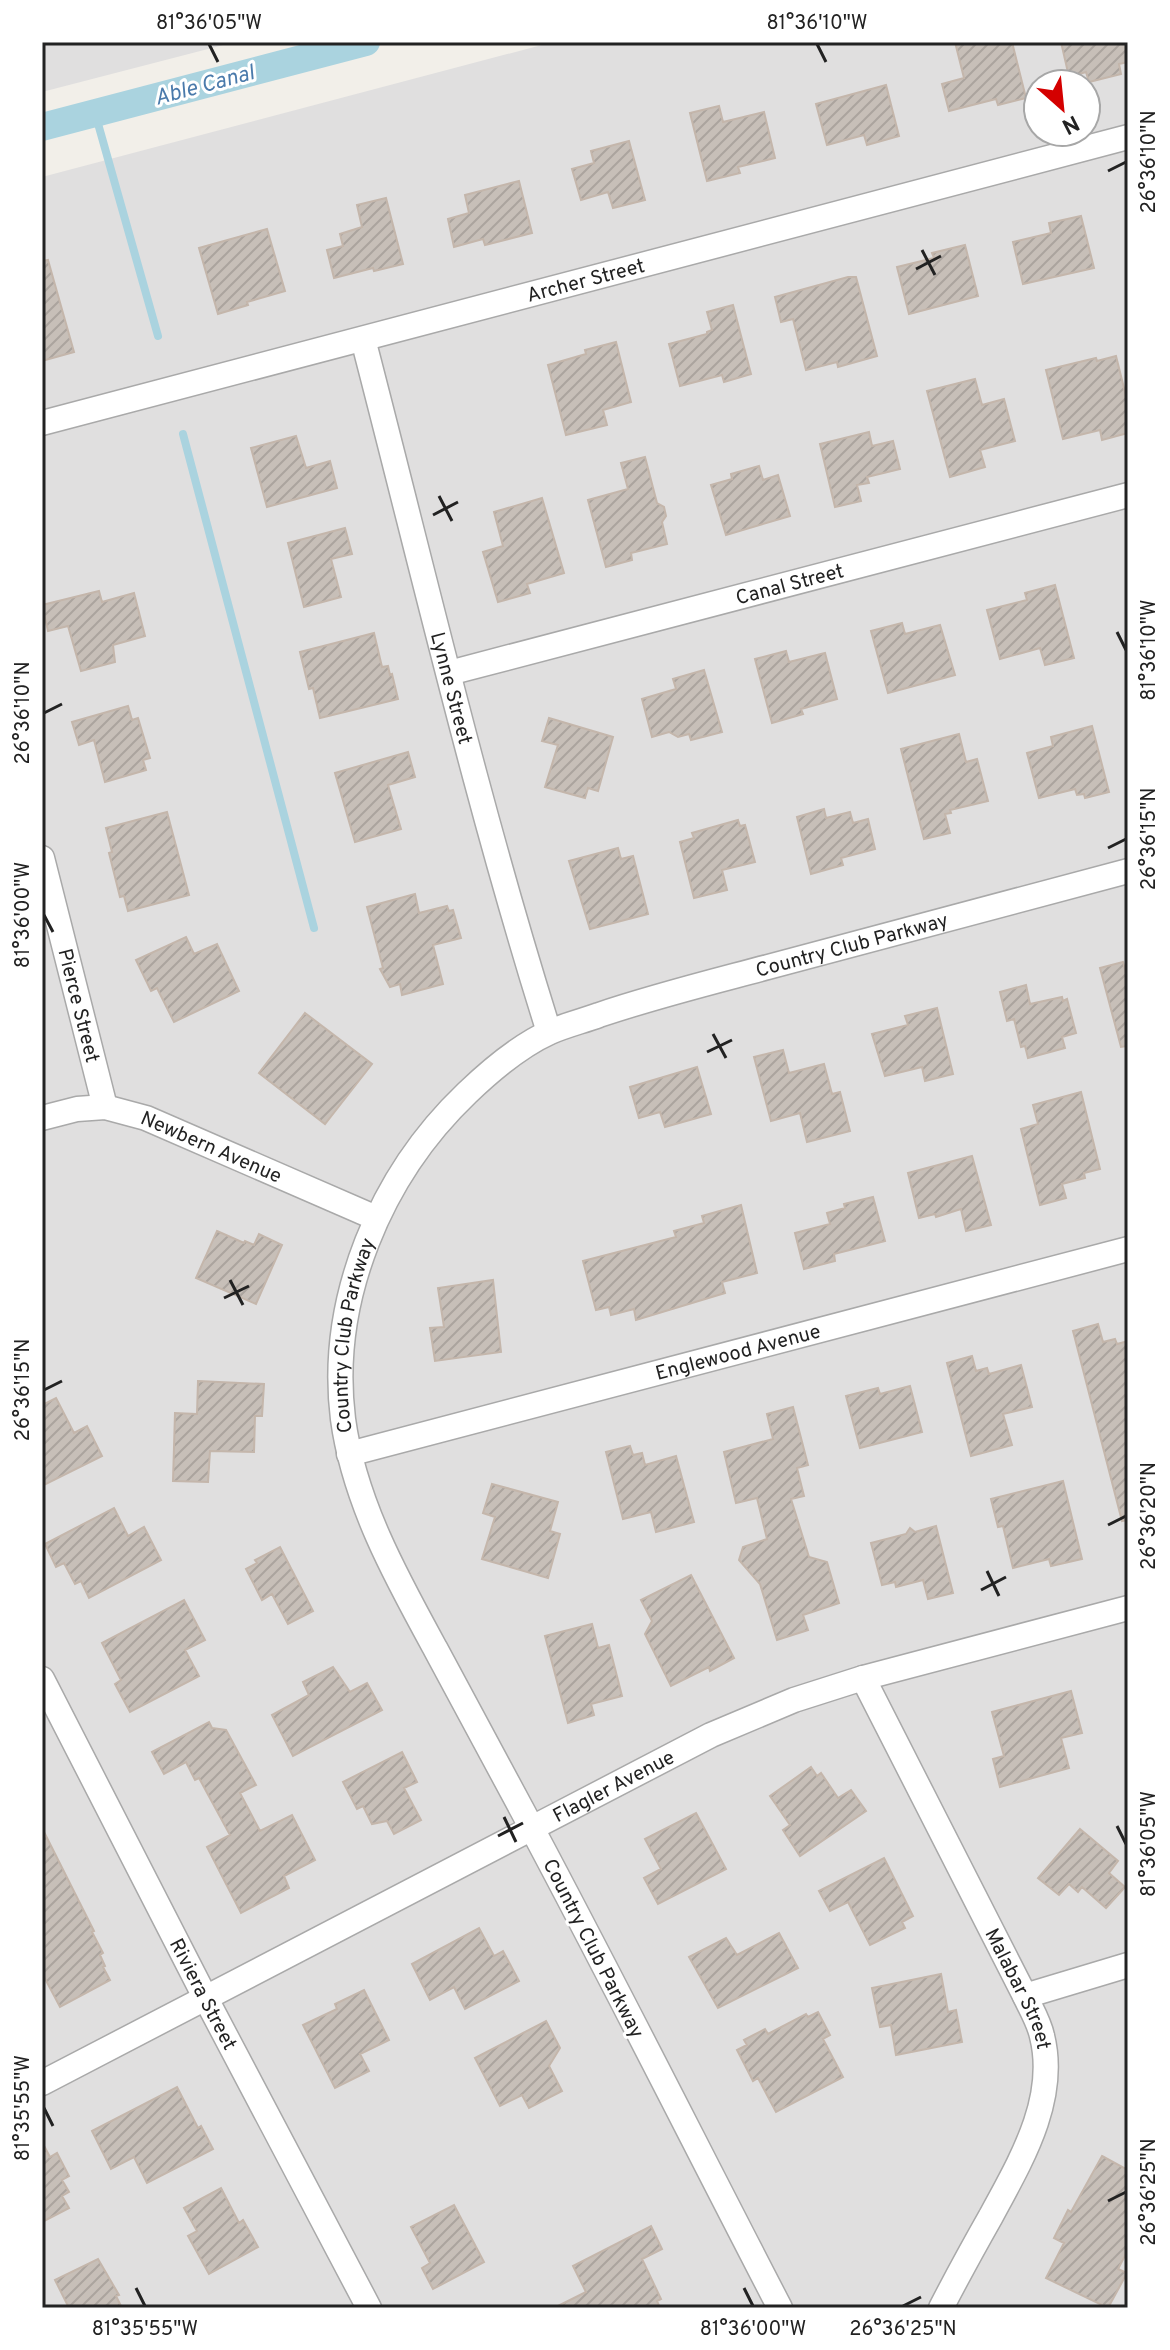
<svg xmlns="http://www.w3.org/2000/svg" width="1170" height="2350" viewBox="0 0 1170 2350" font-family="Overpass,sans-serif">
<defs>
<pattern id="building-hatch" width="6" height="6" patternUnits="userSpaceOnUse" patternTransform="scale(2)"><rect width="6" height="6" fill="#c7bfb8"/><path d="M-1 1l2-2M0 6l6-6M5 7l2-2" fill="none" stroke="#aba49e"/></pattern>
</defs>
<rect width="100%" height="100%" fill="#f2efe9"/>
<path fill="#e0dfdf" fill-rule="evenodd" d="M42,42H235L42,92Z
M553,42H1128V2308H42V177ZM1038,84H1086V132H1038Z"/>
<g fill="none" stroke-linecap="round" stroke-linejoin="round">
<path stroke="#aad3df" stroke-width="8" d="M95,113L158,336
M183,434L314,928"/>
<path stroke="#aad3df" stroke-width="28" d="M42,127L366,42"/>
</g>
<path fill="url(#building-hatch)" stroke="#c4b6ab" stroke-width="2" d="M955,42H1012L1026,98L998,105L996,99L949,111L942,84L964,78Z
M1061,42H1128V62L1119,64L1121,74L1089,82L1086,72L1069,77Z
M886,85L899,136L867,145L864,135L827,145L816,104Z
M719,106L723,122L764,112L775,158L738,167L740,173L707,181L690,113Z
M629,141L645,200L613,208L608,192L581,200L572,169L594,163L591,151Z
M519,181L532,233L485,245L483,239L454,247L448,219L469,213L465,195Z
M386,198L403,264L374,271L373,268L334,278L327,250L343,246L340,234L362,227L357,205Z
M1081,216L1094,268L1023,284L1013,242L1051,233L1049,223Z
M267,229L285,291L247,302L248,305L218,314L199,248Z
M965,245L978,296L909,314L897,267L934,258L932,253Z
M48,260L74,352L42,361V261Z
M848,277H856L877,356L838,367L837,362L806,370L793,319L781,322L775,297Z
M733,305L751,374L724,382L722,375L680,386L669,344L707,334V332L712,330L707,312Z
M616,342L631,402L603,410L607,425L566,435L548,365L586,354L585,350Z
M1116,356L1128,404V433L1102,440L1100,430L1063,439L1046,370L1096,358L1097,361Z
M975,379L982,405L1004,399L1015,441L980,450L985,467L950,477L927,391Z
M869,432L872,446L893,441L900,469L867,477L869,483L857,485L861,501L835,507L820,444Z
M296,436L306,468L330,461L337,488L267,507L251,448Z
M645,457L657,503L664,507L666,516L662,522L667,544L631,553L632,560L606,567L588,500L628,489L621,463Z
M759,466L763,480L778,475L790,516L726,535L711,485L732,479L731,474Z
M542,498L564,573L527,584L530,593L498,602L483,552L503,546L494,512Z
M345,528L352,554L331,559L341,597L304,607L288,543Z
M1055,585L1074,658L1045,665L1040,648L1000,659L987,610L1027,600L1025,593Z
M99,591L102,602L134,593L145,636L113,645L115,662L81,671L68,626L48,631L42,605Z
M902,623L905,634L940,625L955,675L888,693L871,631Z
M374,633L382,667L388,666L390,675L392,674L398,699L320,718L313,688L309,689L300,652Z
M786,651L789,662L825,653L837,699L801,709L803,714L772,723L755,659Z
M704,670L722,732L691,740L689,734L678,737L669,732L652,737L642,699L676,689L673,679Z
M128,706L132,720L138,718L150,758L143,760L146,770L105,782L94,740L79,745L72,722Z
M549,718L613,737L598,791L588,788L585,798L545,787L558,745L542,741Z
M1092,726L1109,792L1085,798L1084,794L1077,795L1075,789L1039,798L1027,753L1053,746L1051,737Z
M959,734L966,762L977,759L988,801L950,810L951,813L945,814L950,833L924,839L901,749Z
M408,752L415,777L388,785L401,829L355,842L335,773Z
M824,809L826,818L850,812L853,823L868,819L875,849L841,858L843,865L811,874L797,817Z
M167,812L189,895L128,911L124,896L120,897L109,853L112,852L106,828Z
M738,820L740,826L745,825L755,862L722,870L727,890L694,898L680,842L694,838L692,833Z
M618,848L621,859L633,856L648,914L590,929L569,861Z
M415,894L419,913L447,906L449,911L453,910L461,938L433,945L443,984L402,995L400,984L390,987L380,969L383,968L367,907Z
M186,937L194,954L217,944L239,991L174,1022L157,988L151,991L136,960Z
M1123,962L1128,980V1046L1121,1047L1100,968Z
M1026,985L1030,1004L1062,997L1063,1001L1067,999L1076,1033L1062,1037L1065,1048L1028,1058L1025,1046L1021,1047L1014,1019L1007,1021L1000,992Z
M937,1008L953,1074L925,1081L922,1067L885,1076L872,1034L908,1025L905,1016Z
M305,1013L372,1064L325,1124L259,1073Z
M783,1050L789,1073L824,1064L832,1094L840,1092L850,1131L807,1142L800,1113L771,1121L754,1057Z
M697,1067L711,1114L665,1127L660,1112L639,1118L630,1087Z
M1081,1092L1100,1169L1084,1173L1085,1178L1062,1184L1066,1198L1040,1205L1021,1129L1038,1124L1033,1105Z
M972,1156L991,1225L966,1231L961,1209L936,1217L935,1214L919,1218L908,1173Z
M873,1197L885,1241L834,1254L835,1261L804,1269L795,1233L830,1224L827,1213L845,1208L844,1204Z
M741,1205L757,1273L722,1282L725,1293L636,1320L634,1309L611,1315L609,1307L596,1310L583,1261L676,1237L674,1231L704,1223L702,1216Z
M217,1231L244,1243L245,1241L254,1245L259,1234L282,1245L256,1304L196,1278Z
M493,1280L501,1352L435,1361L430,1328L444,1327L438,1288Z
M1098,1324L1103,1342L1115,1339L1117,1344L1128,1341V1520L1122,1521L1073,1331Z
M972,1356L976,1371L987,1368L989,1374L1021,1365L1032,1407L1003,1414L1012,1445L971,1456L947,1363Z
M198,1381L264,1384L262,1416H255L254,1452L210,1451L208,1482L173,1481L175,1413L197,1414Z
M910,1386L922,1432L860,1448L846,1396L878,1388L880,1394Z
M56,1398L74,1433L87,1426L102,1456L42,1486V1405Z
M793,1407L808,1465L797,1468L804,1496L791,1499L809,1557L827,1562L839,1603L803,1615L808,1630L777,1640L760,1584L739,1560L743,1547L767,1539L757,1498L736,1503L724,1452L773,1439L767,1414Z
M630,1446L633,1455L642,1453L645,1465L676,1456L694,1522L656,1532L651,1512L623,1519L606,1452Z
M1063,1481L1082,1559L1051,1566L1049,1559L1013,1568L1003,1526L998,1527L991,1499Z
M492,1484L558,1502L550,1531L560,1534L548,1578L482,1559L495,1517L483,1513Z
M114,1508L128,1536L144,1527L161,1560L89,1598L81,1581L75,1584L64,1563L56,1567L45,1544Z
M936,1526L953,1593L928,1599L923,1580L896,1587L895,1582L882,1585L871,1543L906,1534L910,1528L915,1532Z
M280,1547L313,1611L288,1624L272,1594L262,1600L246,1569L257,1563L255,1560Z
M691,1575L734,1658L710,1671L709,1667L671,1686L645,1634L652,1621L641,1600Z
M184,1600L205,1640L185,1650L199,1676L130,1712L115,1684L121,1680L102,1643Z
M592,1624L598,1648L609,1645L622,1696L591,1704L594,1715L568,1723L545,1636Z
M333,1667L350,1692L367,1683L382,1710L293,1756L272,1715L309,1695L303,1682Z
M1071,1691L1082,1733L1061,1738L1069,1768L1000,1787L993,1759L1004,1756L992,1712Z
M209,1722L212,1728L226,1730L256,1785L240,1793L260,1831L292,1815L315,1860L284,1876L289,1888L241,1913L207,1847L230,1835L199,1778L195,1780L186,1762L164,1774L152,1752Z
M402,1752L417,1782L404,1788L421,1820L394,1834L387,1821L372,1824L363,1806L357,1809L343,1782Z
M811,1767L817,1776L821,1773L838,1798L851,1790L866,1811L800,1856L783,1830L790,1825L770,1796Z
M696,1813L726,1869L658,1904L644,1878L661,1869L645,1839Z
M42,1828L94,1931L92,1932L103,1953L100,1955L105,1966L103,1967L110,1980L60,2007L42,1973Z
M1080,1829L1118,1861L1109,1873L1125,1887L1106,1908L1082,1887L1078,1892L1069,1884L1059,1895L1038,1878Z
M884,1858L913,1916L902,1922L905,1928L870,1945L848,1902L830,1911L819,1891Z
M479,1928L494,1956L503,1951L519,1981L465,2009L454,1987L430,2000L412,1964Z
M779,1933L798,1968L718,2008L689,1957L726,1938L737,1955Z
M941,1974L948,2012L956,2010L962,2042L896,2055L891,2025L880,2027L872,1988Z
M364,1990L389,2040L360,2054L369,2071L335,2088L303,2025L337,2009L335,2004Z
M818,2012L830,2035L823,2039L843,2077L776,2112L758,2078L753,2081L737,2050L747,2045L744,2040L765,2029L768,2034L806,2014L808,2017Z
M546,2021L560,2048L549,2066L562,2091L529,2108L522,2095L500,2106L475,2058Z
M177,2087L198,2128L201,2126L213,2149L147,2183L134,2157L111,2169L92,2131Z
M42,2142L50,2157L57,2153L69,2176L62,2180L69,2192L62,2196L69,2208L42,2222Z
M1102,2156L1128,2170V2250L1118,2269L1127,2273L1108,2308L1046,2278L1064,2243L1054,2238L1068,2210L1071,2212Z
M221,2188L239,2223L243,2220L258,2247L209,2274L188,2236L197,2231L184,2208Z
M454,2205L484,2262L433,2289L422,2268L430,2263L411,2227Z
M651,2226L662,2249L642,2259L661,2299L657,2301L660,2308H554L586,2292L573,2266Z
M98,2259L119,2295L116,2296L122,2308H69L55,2280Z"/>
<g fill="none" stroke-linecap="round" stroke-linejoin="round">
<g stroke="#a9a9a9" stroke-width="27">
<g id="street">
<path id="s1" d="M363,339C423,570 477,804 549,1032"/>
<path id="s2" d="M42,423L1128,137"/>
<path id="s3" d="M449,673L1128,495"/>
<path id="s4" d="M42,858L105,1107"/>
<path id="s5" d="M42,1118L77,1109L105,1107L146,1118L376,1218"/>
<path id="s6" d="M349,1454L1128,1249"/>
<path id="s7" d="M863,1678L1025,1996C1031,2009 1039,2022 1042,2036C1058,2100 1020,2162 991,2216C974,2246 957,2277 941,2308"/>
<path id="s8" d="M42,1679L205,1997L369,2308"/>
<path d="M1025,1996L1128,1965"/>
<path id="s9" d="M42,2083L711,1735L794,1700L863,1678L1128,1608"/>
<path id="s10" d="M780,2308C696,2146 614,1982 528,1821C497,1764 466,1706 435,1648C396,1577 354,1501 343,1419C328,1299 381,1175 467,1093C492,1069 519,1046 550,1032C566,1025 583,1021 599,1015C655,996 712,982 768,967C888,935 1008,903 1128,871"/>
</g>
</g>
<use href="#street" stroke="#fff" stroke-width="24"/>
</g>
<path fill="none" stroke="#222" stroke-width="3" d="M209,44L218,62M817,44L826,62M1108,171L1126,162M922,250L935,275M916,269L941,256M439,496L452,521M433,515L458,502M1117,632L1126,650M44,713L62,704M1108,848L1126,839M44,915L53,932M713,1034L726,1058M707,1052L732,1040M230,1280L243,1305M224,1298L249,1286M44,1390L62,1381M1108,1525L1126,1516M987,1571L999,1596M981,1590L1006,1577M504,1817L516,1842M1117,1826L1126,1844M498,1836L523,1823M44,2108L53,2126M1108,2201L1126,2192M136,2288L145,2306M744,2288L753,2306M903,2306L921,2297"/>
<g text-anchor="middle" stroke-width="6" stroke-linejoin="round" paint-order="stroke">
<g font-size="20" fill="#222" stroke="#fff">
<text dy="7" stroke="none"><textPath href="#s2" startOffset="562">Archer Street</textPath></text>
<text dy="7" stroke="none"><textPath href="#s3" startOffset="352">Canal Street</textPath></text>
<text dy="7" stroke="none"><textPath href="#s1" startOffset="360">Lynne Street</textPath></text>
<text dy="7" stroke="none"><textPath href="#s10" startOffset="1772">Country Club Parkway</textPath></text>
<text dy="7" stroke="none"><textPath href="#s4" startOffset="152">Pierce Street</textPath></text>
<text dy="7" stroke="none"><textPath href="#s5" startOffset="178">Newbern Avenue</textPath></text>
<text dy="7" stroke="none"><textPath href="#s10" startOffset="1078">Country Club Parkway</textPath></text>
<text dy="7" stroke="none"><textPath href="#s6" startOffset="402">Englewood Avenue</textPath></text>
<text dy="7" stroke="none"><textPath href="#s9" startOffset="644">Flagler Avenue</textPath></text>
<text transform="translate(594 1948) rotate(63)" y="7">Country Club Parkway</text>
<text dy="7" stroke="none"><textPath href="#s7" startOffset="348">Malabar Street</textPath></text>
<text dy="7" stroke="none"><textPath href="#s8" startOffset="354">Riviera Street</textPath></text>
</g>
<g font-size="22" font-style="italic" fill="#4a7aab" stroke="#fff">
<text transform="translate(204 84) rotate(-15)" y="8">Able Canal</text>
</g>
</g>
<rect width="1170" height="2350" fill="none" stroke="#ffffff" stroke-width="88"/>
<g transform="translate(1062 108) rotate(153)"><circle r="38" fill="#ffffff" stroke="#a7a7a7" stroke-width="2"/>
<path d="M0-6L14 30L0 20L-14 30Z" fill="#d40000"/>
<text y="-12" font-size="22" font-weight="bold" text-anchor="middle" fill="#222222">N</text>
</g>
<rect x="44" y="44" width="1082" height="2262" fill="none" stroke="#222" stroke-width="3"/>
<g font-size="20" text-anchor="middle" fill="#222">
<text x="209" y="29">81°36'05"W</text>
<text x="817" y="29">81°36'10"W</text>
<text transform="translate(1148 162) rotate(-90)" y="7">26°36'10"N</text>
<text transform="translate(1148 650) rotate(-90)" y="7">81°36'10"W</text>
<text transform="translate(22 713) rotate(-90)" y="7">26°36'10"N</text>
<text transform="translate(1148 839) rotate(-90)" y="7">26°36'15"N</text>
<text transform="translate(22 915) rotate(-90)" y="7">81°36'00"W</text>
<text transform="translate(22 1390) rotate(-90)" y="7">26°36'15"N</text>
<text transform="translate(1148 1516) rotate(-90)" y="7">26°36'20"N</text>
<text transform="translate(1148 1844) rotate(-90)" y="7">81°36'05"W</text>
<text transform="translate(22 2108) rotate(-90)" y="7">81°35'55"W</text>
<text transform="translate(1148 2192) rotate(-90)" y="7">26°36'25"N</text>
<text x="145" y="2335">81°35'55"W</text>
<text x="753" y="2335">81°36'00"W</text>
<text x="903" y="2335">26°36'25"N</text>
</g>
</svg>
